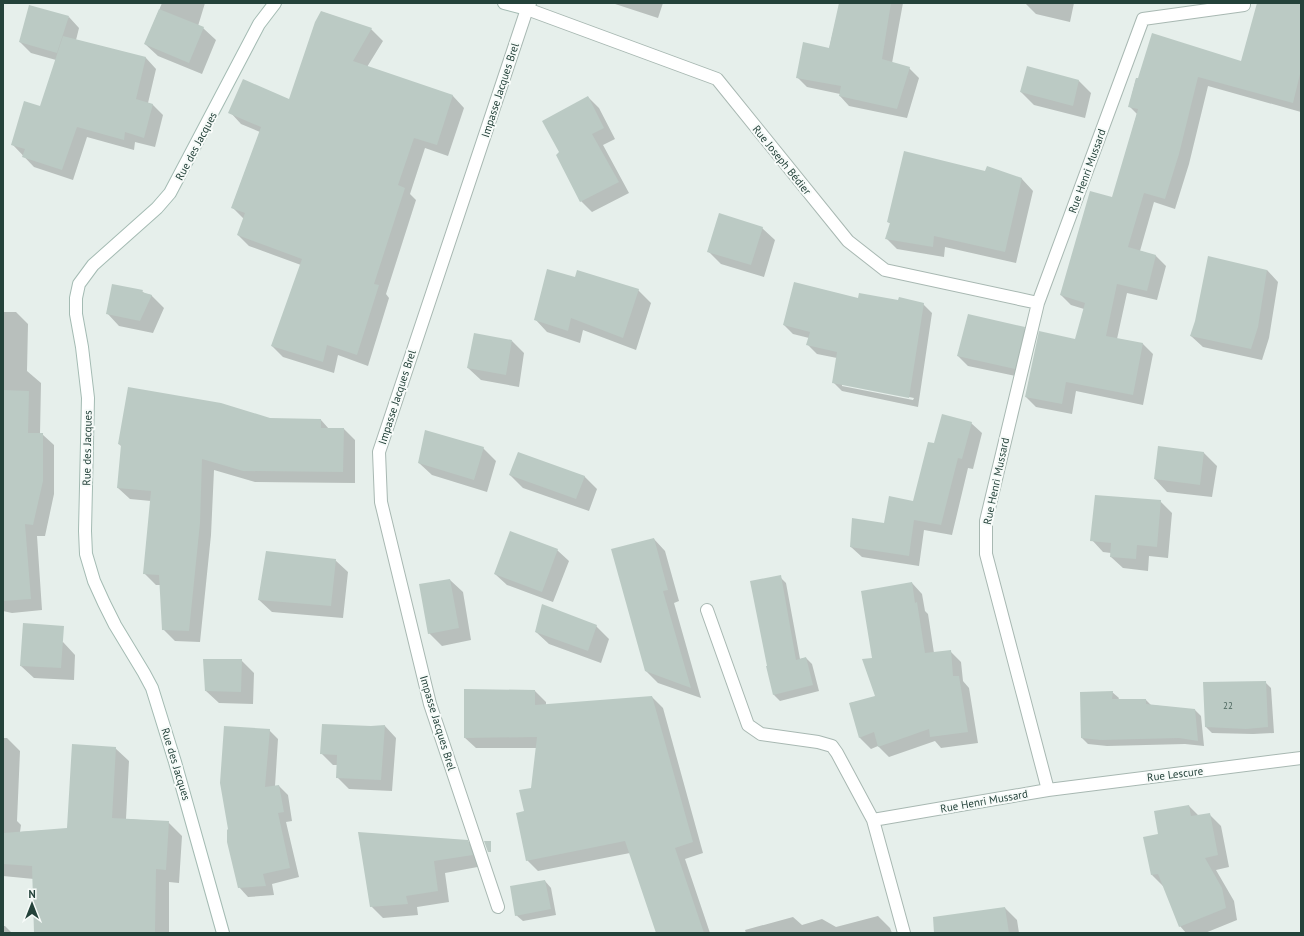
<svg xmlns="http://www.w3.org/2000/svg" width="1304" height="936" viewBox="0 0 1304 936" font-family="'PT Sans',sans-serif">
<rect width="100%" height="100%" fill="#e6efeb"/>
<path fill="#0003" fill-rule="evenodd" d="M162,3H205L198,26L203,28L216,40L202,74L158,56L145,44Z
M612,3H663L658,18Z
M840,3H903L892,63L909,68L919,78L907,118L849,106L840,96V94L807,87L797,77L829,49Z
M1025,3H1074L1070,22L1036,14Z
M322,12L371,29L383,41L367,67L453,96L464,108L448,156L425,148L410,194L416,200L386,294L389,298L368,366L338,355L334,373L283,357L272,346L301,265L249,246L238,235L244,219L232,207L260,132L241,124L230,112L290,100Z
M69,17L79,28L76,40L146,58L156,69L148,103L153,105L163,115L155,147L135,142L134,150L87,137L73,180L34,167L12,144L41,108L56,60L31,53L20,42Z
M1301,41V112L1208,86L1189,164L1175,209L1154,202L1140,251L1156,256L1166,266L1157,300L1127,293L1117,339L1143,344L1153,354L1143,405L1076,391L1072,414L1036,407L1026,397L1076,340L1084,309L1071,305L1061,295L1113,198L1137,114L1129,106L1136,79L1242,62Z
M1079,81L1091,93L1085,118L1034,105L1021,92Z
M588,97L599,108L615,139L603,145L629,193L592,212L581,201L560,152Z
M987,168L1022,179L1033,191L1016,263L945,247L944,257L897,249L886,238L891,224L888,222L986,172Z
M762,228L775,240L764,277L721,264L708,251Z
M1267,270L1278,282L1269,338L1262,360L1203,347L1191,336L1196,321Z
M576,278L638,290L651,303L636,350L583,330L580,343L547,332L535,319Z
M142,291L145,294L151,295L164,308L153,333L119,326L107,313Z
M859,300L923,304L932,313L918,407L842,391L833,382L837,358L817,354L808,345L809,338L793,334L784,325ZM842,384L914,398L913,400L842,386Z
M3,312H16L28,324L27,371L41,383L40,434H42L54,445V494L45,536H37L42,610L12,613L3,611Z
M1024,328L1034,338L1025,378L968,366L958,356Z
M512,341L524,353L519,387L481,380L468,368Z
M270,419L321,420L329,429H344L355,440V483L255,482L214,470L211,535L200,642L175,641L163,629L161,585H156L144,573L151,501L130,499L118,488L122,447L119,444Z
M971,423L982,433L973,469L968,468L952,535L924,530L919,566L862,557L851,547L885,524L914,502L935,444Z
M1159,447L1204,453L1217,466L1212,497L1167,492L1155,479Z
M483,448L496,461L487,492L432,475L419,463Z
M510,475L584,476L597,489L589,511L523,488Z
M1160,501L1172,513L1168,558L1149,556L1148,571L1123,568L1111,557V553L1103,552L1092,540Z
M654,539L665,551L679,601L674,603L701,698L658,683L646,671Z
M557,550L569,561L553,602L507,585L495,574Z
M335,560L348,572L343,618L272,612L259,600Z
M780,577L786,583L800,659L806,658L812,664L819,691L780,701L774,695Z
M450,580L463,592L471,640L442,646L429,633Z
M912,583L922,594L925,611L928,614L934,653L950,651L961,662L963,681L969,688L978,743L941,748L935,741L889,757L878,746L871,749L860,738L850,703L877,697L874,659Z
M596,626L609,639L601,663L549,644L536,632Z
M63,642L75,655L74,680L34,678L21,666Z
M241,660L254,673L253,704L219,703L206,691Z
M1265,682L1271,688L1274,733L1253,734L1212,733L1206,727Z
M535,691L546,702V705L652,697L663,708L703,853L685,859L710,933H657L630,853L538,871L527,860L525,812L532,789L537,748H476L464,737Z
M1112,692L1119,698L1118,700H1146L1151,705L1195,710L1201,716L1204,746L1185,744L1107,746L1088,744L1082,738Z
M385,726L396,738L392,791L349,789L337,777L338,765H333L321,753L371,727Z
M269,730L278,739L275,786H279L288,795L292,821L286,822L299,877L272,884L274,895L248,897L239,887L229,830Z
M3,738H7L20,751L17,821L21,825L20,832L68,829L115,748L129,761L126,819L168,822L182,836L179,883L169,882V933H35L34,879L3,876Z
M1189,806L1199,816L1209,814L1221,826L1229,867L1216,870L1234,901L1237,920L1205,933H1186L1180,926L1164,887L1152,875L1159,835Z
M359,833L467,841L479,852L483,866L445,873L449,902L417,907L418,915L383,918L371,906Z
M545,881L551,888L556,915L523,921L516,915Z
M1005,908L1017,920L1019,933H946Z
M878,916L890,928L892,933H746L745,930L793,917L802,925L822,919L836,927Z
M3,926H5L12,933H3Z"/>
<path fill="#bbcac4" d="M839,3H891L882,59L910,67L897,109L839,96L841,86L796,78L803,42L829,48Z
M1257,3H1301V70L1293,103L1198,77L1179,154L1165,199L1144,193L1128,247L1156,255L1147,291L1117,284L1106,336L1143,343L1133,395L1066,382L1062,404L1025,397L1039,331L1075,339L1085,303L1060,295L1090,191L1112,197L1138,109L1128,107L1136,78H1138L1152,33L1241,61Z
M29,5L69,16L57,53L19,42Z
M159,9L204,27L189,63L144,44Z
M321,11L372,28L353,61L453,95L437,145L414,138L398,185L405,188L374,284L379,285L357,355L327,345L323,362L271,346L302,259L237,235L245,213L231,208L261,127L228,113L243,79L289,99L315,22Z
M63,36L146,57L136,99L153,104L144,138L125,132L124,140L77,127L62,170L22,157L25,149L11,145L24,101L40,106Z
M1027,66L1079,80L1073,106L1020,92Z
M588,96L604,128L592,134L619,182L580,202L556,155L559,152L542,121Z
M904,151L985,171L987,166L1022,178L1005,252L934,236L933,247L885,239L890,223L887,222Z
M719,213L763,227L751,265L707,252Z
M1208,256L1267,270L1258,327L1251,349L1190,336L1195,321Z
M547,269L575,277L577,270L639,289L623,338L571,318L568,331L534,320Z
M794,282L858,298L859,293L898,300L899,297L924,303L909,398L832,383L837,352L806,345L810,332L783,325Z
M112,284L143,290L142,292L152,295L140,321L106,314Z
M968,314L1025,327L1015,369L957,356Z
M474,333L512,340L506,375L467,368Z
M128,387L221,403L270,418L321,419V428H344L343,472L243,471L202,459L200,523L189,631L162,630L159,575L143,574L151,491L117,488L121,445L118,444Z
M3,390L29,391L28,433H43V481L33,525L25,524L31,599L3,601Z
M942,414L972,422L962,459L958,458L941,525L914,520L909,556L850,547L852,518L884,523L889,496L913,501L928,442L934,443Z
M425,430L484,447L474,480L418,463Z
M1158,446L1204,452L1200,485L1154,479Z
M518,452L585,476L576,499L509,475Z
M1095,495L1161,500L1157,547L1137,545L1136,559L1110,557L1111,543L1090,541Z
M510,531L558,549L542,592L494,574Z
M654,538L668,590L663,591L691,688L645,671L611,549Z
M266,551L336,559L331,606L258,600Z
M781,575L796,660L806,657L813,685L773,695L766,666H767L750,581Z
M450,579L459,628L428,634L419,584Z
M912,582L915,603L917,602L925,653L951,650L953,676H959L968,732L930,737L929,729L878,747L874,732L859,738L849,703L875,696L862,659L872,658L861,591Z
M542,604L597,625L588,651L535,632Z
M23,623L64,626L61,668L20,666Z
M203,659H242L241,692L205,691Z
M1266,681L1268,727L1246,729L1205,727L1203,682Z
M464,689L535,690V705L652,696L693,842L675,848L704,933H656L625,841L526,861L516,813L524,811L519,790L531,788L537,737L464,738Z
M1113,691L1112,699H1146V704L1195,709L1198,741L1179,738L1101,740L1081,738L1080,692Z
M322,724L371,726L385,725L381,780L336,778L337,755L320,754Z
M224,726L270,729L265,787L279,785L284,812L278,813L290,868L263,874L266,886L238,888L227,842V830L228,829L220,783Z
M72,744L116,747L112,818L169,821L166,870L156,869L155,933H34L32,866L3,864V833L67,828Z
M1189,805L1191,816L1210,813L1218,855L1205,858L1222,888L1226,908L1179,927L1158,874L1151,875L1143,837L1158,834L1154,811Z
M358,832L468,840L473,855L434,861L438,891L406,896L408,904L370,907Z
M484,841H491V852H488Z
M545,880L551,909L515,916L510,886Z
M1005,907L1009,933H934L933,917Z"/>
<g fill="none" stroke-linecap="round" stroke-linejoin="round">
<g stroke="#a8b8b2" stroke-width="14">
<path id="lane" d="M498,907L430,704L381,502L379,452L527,9"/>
</g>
<g stroke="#a8b8b2" stroke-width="14">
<path id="street" d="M527,9L717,79L848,241L885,270L1038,303
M707,610L748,725L761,734L818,742L832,746L837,753L873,820
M1048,790L1301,758
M904,933L873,820L1048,790L986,554V521L1038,303L1143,19L1244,5V3"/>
</g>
<g stroke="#a4bbb3" stroke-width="14">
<path id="secondary" d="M504,3L527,9L530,3
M223,933L175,762L152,688L144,673L115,625L104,603L94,581L86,554L85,531L88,398L82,347L76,314V298L79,284L93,265L157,208L170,193L259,24L275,3"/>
</g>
<use href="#lane" stroke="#fff" stroke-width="12"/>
<use href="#street" stroke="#fff" stroke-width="12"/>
<use href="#secondary" stroke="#fff" stroke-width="12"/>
</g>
<g text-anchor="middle" stroke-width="4" stroke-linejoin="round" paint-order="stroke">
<g font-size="9" fill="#4a645c">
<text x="1228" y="709">22</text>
</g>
<g font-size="11" fill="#24423a" stroke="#f7fbf9">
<text transform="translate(500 90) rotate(-72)" y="4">Impasse Jacques Brel</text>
<text transform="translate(196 146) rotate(-62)" y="4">Rue des Jacques</text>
<text transform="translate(782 160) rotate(51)" y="4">Rue Joseph Bédier</text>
<text transform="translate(1087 171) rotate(-70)" y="4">Rue Henri Mussard</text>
<text transform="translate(397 397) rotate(-72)" y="4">Impasse Jacques Brel</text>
<text transform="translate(87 448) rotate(-89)" y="4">Rue des Jacques</text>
<text transform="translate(996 481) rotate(-78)" y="4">Rue Henri Mussard</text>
<text transform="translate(438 723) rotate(73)" y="4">Impasse Jacques Brel</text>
<text transform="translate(176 764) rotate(73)" y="4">Rue des Jacques</text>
<text transform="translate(1175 774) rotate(-7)" y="4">Rue Lescure</text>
<text transform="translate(984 801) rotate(-10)" y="4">Rue Henri Mussard</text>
</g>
</g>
<rect width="1304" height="936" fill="none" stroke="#24423a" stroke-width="8"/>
<g transform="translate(32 904)" stroke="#f7fbf9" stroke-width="3" paint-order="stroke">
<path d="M0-3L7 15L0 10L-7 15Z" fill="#24423a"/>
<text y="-6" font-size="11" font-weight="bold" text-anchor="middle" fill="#24423a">N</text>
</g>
</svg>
